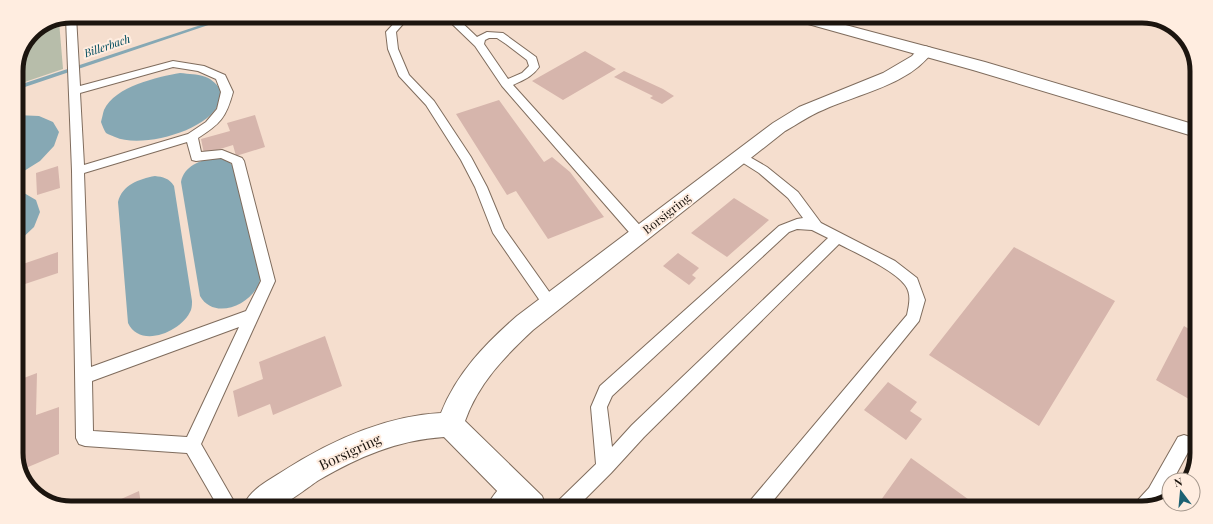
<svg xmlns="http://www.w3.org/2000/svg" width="1213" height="524" viewBox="0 0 1213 524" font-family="'Playfair Display',serif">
<rect width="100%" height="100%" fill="#f5dece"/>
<path fill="#b7bdaa" d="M59,21L63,69L16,85V67L32,32Z"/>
<path fill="#86a8b4" d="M180,73C199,75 210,74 221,90C221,94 221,99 219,103C208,131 141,149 115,137C112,136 108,134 106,133C104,130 102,125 101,122C102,118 103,113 104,110C115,86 158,77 180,73Z
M16,115L39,116L53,122L59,132L54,146L40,161L16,176Z
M215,158C223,159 229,159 233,167L261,275C259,302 215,323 200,296L181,182C184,166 200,160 215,158Z
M155,176C163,177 169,178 174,186L192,301C192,303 192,307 191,310C182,332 140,349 128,323L118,202C122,185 139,179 155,176Z
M16,192L24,193L36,200L40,212L34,227L16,244Z"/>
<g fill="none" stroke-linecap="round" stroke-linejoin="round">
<path fill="#86a8b4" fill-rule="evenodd" d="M225,17H232L16,90V86Z"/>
</g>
<path fill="#d6b5ac" d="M585,51L616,69L563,100L532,81Z
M624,71L663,89L674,96L662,104L650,98L653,96L614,77Z
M499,100L544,162L552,157L570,172L604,217L548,239L516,191L507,195L456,114Z
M255,115L265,147L236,156L233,145L204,154L201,139L230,131L227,123Z
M58,166L60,188L37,195L36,173Z
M734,198L769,220L727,257L691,233Z
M1014,247L1115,301L1039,426L929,355Z
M58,252V273L16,287L17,266Z
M678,253L699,268L692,275L696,278L689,285L663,266Z
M1184,326L1194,332V402L1156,380Z
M325,336L342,386L273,415L270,404L238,417L233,391L263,379L259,362Z
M37,373L36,415L59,407V454L21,470L16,457V381Z
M888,382L917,402L910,411L922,419L906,440L864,410Z
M911,458L979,507H876Z
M139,491L141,504H110Z"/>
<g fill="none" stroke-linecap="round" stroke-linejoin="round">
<g stroke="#7f6c5d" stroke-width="2">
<path id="service" d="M71,16H76L80,86L173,61L204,66L225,75L233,92C226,118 220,124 198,138L201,152L222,150L242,158L244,161L275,281L201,444L236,505H217L187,453L85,446L79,444L76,438L72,171L66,18ZM173,67L198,71L216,79L221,92L217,109L206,122L188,134L84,165L80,93ZM187,142L192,160L196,161L221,158L232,163L261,281L246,311L91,367L84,173ZM239,327L187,437L93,431L92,381Z
M404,17H418L403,24L396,32L398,49L409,75L434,101L471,157L487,187L504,228L555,300L557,304L555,308L550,310L545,308L493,233L475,187L461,160L426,105L399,76L388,49L386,32L397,20Z
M440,17H456L477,37L487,32L503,33L536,57L539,67C532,77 523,80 513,85L645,231L647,235L645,239L640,240L635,239L502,86L475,46L449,21ZM489,38H497L506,44L527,60L529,66L522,73L508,79L484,44L485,40Z
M741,152L767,167L798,192L821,223L895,261L917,278L925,300L919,321L768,507H747L750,501L907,315C909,305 912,294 905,285C894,270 856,253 839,244L644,437L611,473L578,506H556L559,500L596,464L591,407L600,386L779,226L797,219L803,218L788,198L759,173L737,159L735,156L737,153ZM797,229L812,230L828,238L632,425L612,447L607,407L612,396L789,232Z
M1184,435L1190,437L1193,443L1173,480H1169C1169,502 1152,508 1133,508L1136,502L1149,488L1178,437Z
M514,478L520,481L523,487L520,493L509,506H488C492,495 503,483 514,478Z"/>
</g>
<g stroke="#7f6c5d" stroke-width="2">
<path id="minor" d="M925,46L931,48L933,51C911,84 858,94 823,110C810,115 798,124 785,131L533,330C504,357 478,384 465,421L542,496L546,506H512L444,437C398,440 358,457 319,480C311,485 287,504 280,505C269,506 256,505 244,505C250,490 266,482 280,473C328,442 383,416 441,413C457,373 485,344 517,316L773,123L799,107L883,73L912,56L919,48Z"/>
</g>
<g stroke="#7f6c5d" stroke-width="2">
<path id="primary" d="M798,19H823L985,62L1196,125V137L973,70L801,22Z"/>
</g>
<use href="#service" fill="#fff" fill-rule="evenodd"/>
<use href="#minor" fill="#fff" fill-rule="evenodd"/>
<use href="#primary" fill="#fff" fill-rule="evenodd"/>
</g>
<g text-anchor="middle" stroke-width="4" stroke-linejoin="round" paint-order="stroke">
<g font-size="11" font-style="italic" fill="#024d5f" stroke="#ffede0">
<text transform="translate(107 46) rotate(-19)" y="4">Billerbach</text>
</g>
<g font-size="12" fill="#1c150f" stroke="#ffede0">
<text transform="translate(667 214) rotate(-38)" y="4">Borsigring</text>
</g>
<g font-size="14" fill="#1c150f" stroke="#ffede0">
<text transform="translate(350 452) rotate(-25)" y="5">Borsigring</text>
</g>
</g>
<path d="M0 0H1213V524H0ZM71 23H1142A48 48 0 0 1 1190 71V453A48 48 0 0 1 1142 501H71A48 48 0 0 1 23 453V71A48 48 0 0 1 71 23Z" fill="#ffede0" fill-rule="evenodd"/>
<path fill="none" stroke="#1c150f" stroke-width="5" d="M71 23H1142A48 48 0 0 1 1190 71V453A48 48 0 0 1 1142 501H71A48 48 0 0 1 23 453V71A48 48 0 0 1 71 23Z"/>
<g transform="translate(1181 492) rotate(344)"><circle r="19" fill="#ffede0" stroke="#a4978c"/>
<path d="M0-3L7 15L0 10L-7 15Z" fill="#1d6273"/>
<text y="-6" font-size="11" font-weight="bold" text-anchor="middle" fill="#1c150f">N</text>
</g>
</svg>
